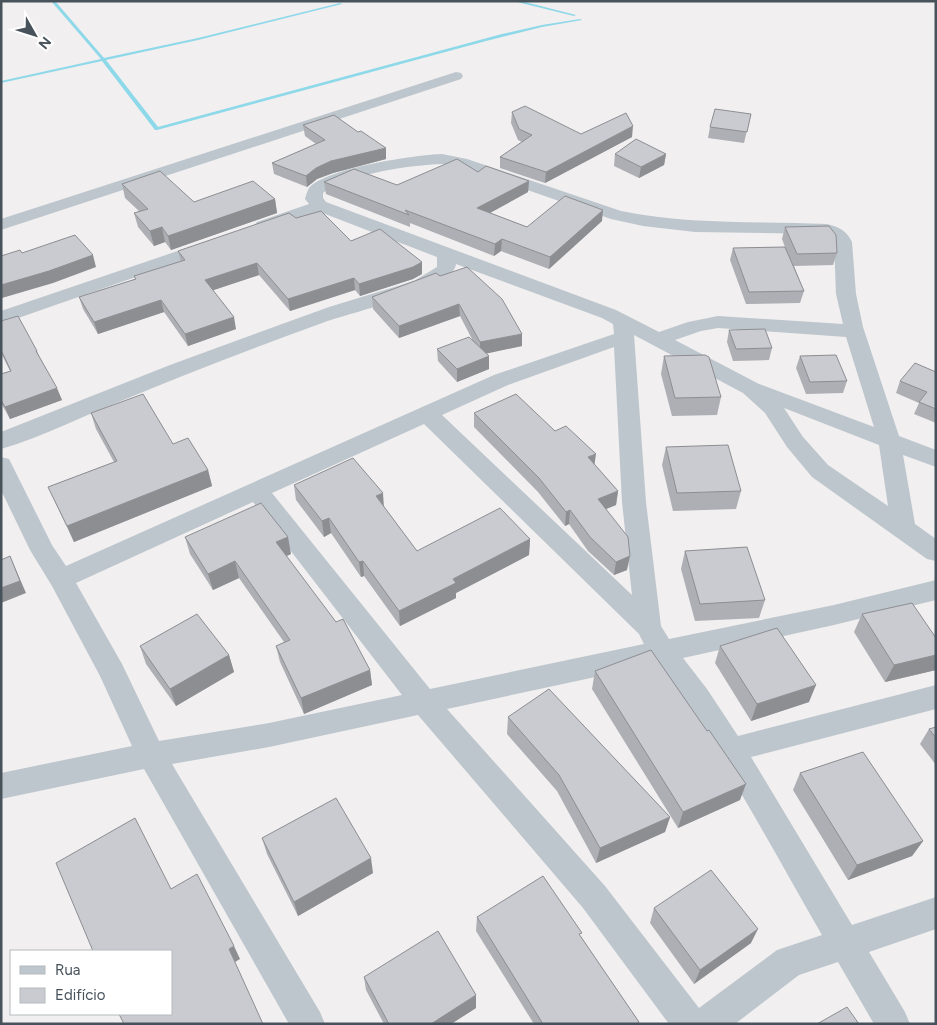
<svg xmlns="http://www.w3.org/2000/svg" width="937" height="1025" viewBox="0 0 937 1025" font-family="Figtree,sans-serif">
<rect width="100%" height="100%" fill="#f1efef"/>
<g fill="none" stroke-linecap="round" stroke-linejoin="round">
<path fill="#8dd8e9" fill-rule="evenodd" d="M51,1H55L104,58L198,38L340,3L342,4L198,40L106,60L158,127L502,34L542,25L580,19L582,20L542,27L486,41L157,130H155L102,61L1,83V81L101,59Z
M513,1H521L576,15L574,16Z"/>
<path fill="#bdc6cd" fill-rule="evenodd" d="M456,72L461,73L463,76L461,79L1,230V219Z
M442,154L467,159L621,211C689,225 758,221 827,224C839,227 847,231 852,242L856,294L863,327L899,436L936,450V467L903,455L915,524L936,539V561L927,559L812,477L787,447L765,413L743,393L634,335L646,502L661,626L669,639L834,605L936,580V600L834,625L683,658L707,689L738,736L936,685V709L751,757L852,925L936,897V929L869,952L905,1012L910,1024H874L838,962L799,975L735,1024H669L583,908L418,715L269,747L172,764L320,1012L325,1024H289L144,769L1,799V773L132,746L100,676L52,586L30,550L1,490V457L9,459L52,545L66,566L494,375L614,334L613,324L602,318L456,264C454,289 349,313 325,322C256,347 188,373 121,401C81,417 42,437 1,449V432L170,365L282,324L329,307L414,281L437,267V257L320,212L263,231L257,230L254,226L257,222L309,204L305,199C306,195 307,192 309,188C326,168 415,155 442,154ZM442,164L458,166L611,219L643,226L695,232L823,234L834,242L836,294L843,324L718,316L688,322L659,332L616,310L326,202L323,198V193C347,174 411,165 442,164ZM718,328L846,337L874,427L759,384L675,340L701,331ZM614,347L622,502L632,595L442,415L508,385ZM784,408L879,445L888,506L828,465L803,437ZM424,424L639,634L644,644L430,689L272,493ZM253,502L402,695L269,723L159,741L122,664L76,583ZM656,664C720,749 769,843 822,935L777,950L699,1008L605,886L447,709Z
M210,240L216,241L219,245L216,249L1,324V311Z"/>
</g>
<path fill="#adafb4" d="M512,112L581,134L632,137L545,183L500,168V157L522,142L518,140L511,123Z
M751,114L744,143L708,138L710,127Z
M303,125L358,132L386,148V159L333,173L317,179L307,187L274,174L272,163L316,144L305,136Z
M615,154H666L664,165L639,178L614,166Z
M478,172L529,181L528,192L490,213L527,227L602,221L549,269L501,251L494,256L410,223V227L326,194L324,182L397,185Z
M122,184L194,202L275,199L277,213L171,250L165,242L154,246L138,227L134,213L139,211L125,198Z
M296,218L351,241L422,274L413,279L360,296L355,290L290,311L259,275L213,290L236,329L188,346L164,312L98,334L83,309L79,297L135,279L134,276L181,262L178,251Z
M785,227L837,253L833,265L794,266L804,291L800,303L746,304L730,260L733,248L785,247L782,239Z
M436,273L522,334V346L486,353L489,369L457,382L438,361L437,349L472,339L460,316L399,338L373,309L372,297Z
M1,321L37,351L41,360L62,400L10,419L1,403V374L10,371L1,353Z
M729,330L772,348L769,360L733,361L727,342Z
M664,356L721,397L717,415L672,416L661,374Z
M800,356L847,381L843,393L806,394L796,368Z
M936,372V423L914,414L919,403L896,393L900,381Z
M91,413L173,444L208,470L212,486L74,542L48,487L114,462L96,429Z
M474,413L555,431L594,464L618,491L616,505L606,509L627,570L614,575L588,551L569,524L565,526L538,492L474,427Z
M666,447L741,491L736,509L673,511L662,465Z
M294,485L384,507L417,551L530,539L529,555L456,593V598L400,626L364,576L361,577L331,533L324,537L296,500Z
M185,537L291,554L286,556L370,670L372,685L304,714L280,662L276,646L284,642L239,578L213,590L190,554Z
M685,551L765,600L759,618L695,621L681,569Z
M862,614L936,638V670L885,682L854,632Z
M140,646L229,655L234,672L176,706L146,664Z
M720,646L809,702L751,721L715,663Z
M595,671L740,800L678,828L592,689Z
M508,717L670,817L665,832L596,863L557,791L507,734Z
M936,727V765L920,744L929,729Z
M800,773L923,841L912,856L848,880L793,790Z
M262,838L373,873L298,916L267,854Z
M654,908L751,943L694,984L650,923Z
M477,917L581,937L639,1022L638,1024H534L476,931Z
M364,977L476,1008L451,1024H384L366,990Z"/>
<path fill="#8d8e92" d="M633,126L632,137L545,183L546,172Z
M386,148V159L333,173L317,179L307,187L306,176L316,168L331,161Z
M666,154L664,165L639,178L641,167Z
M529,181L528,192L477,220V208Z
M275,199L277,213L171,250L168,236Z
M603,210L602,221L549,269L550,257Z
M162,227L165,242L154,246L150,231Z
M502,239L501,251L494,256L495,244Z
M93,255L96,267L53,283L2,298L1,294V285Z
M422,262V274L413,279L360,296L359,284Z
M257,263L259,275L208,292L205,280Z
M354,278L355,290L290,311L288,299Z
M161,300L164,312L98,334L94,322Z
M459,304L460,316L399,338V326Z
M234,317L236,329L188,346L185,334Z
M522,334V346L480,355V342Z
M489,356V369L457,382V369Z
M57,388L62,400L10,419L5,407Z
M596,454L594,468L588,457Z
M208,470L212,486L74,542L67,526Z
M618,491L616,505L596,513L598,499Z
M383,493L384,508L376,496Z
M570,510L569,524L565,526L566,512Z
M329,518L331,533L324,537L322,521Z
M288,537L291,554L280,559L276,542Z
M530,539L529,555L456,593V598L400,626L399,611L453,579Z
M10,556L26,593L1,603V588Z
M630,556L627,570L614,575L616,562Z
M235,561L239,578L213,590L208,574Z
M363,561L364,576L361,577L359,562Z
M229,655L234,672L176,706L170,689Z
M936,655V670L885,682L894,665Z
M370,670L372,685L304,714L301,698Z
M816,685L809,702L751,721L757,704Z
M746,784L740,800L678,828L683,812Z
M670,817L665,832L596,863L600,848Z
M923,841L912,856L848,880L857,865Z
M371,858L373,873L298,916L294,902Z
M758,929L751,943L694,984L700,970Z
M234,946L240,959L235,962L229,949Z
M476,995V1008L451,1024H431Z"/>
<path fill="#c9cbd1" stroke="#8d8e92" d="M525,106L581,134L626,113L633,126L546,172L500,157L532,135L519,129L512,112Z
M715,109L751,114L747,132L710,127Z
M334,115L358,132L361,131L386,148L331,161L316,168L306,176L272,163L325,140L303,125Z
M636,139L666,154L641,167L615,154Z
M457,159L478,172L486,166L529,181L477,208L527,227L565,196L603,210L550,257L502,239L495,244L405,210L409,215L324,182L354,169L397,185Z
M160,171L194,202L253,181L275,199L168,236L162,227L150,231L134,213L148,209L122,184Z
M321,211L351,241L380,229L422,262L413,267L359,284L354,278L288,299L257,263L205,280L234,317L185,334L161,300L94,322L79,297L136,279L134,276L185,260L178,251L289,213L296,218Z
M829,226L836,235L837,253L797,254L785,227Z
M75,235L93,255L49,271L1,285V256L20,250L22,253Z
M785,247L804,291L749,292L733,248Z
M467,267L502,299L522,334L480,342L459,304L399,326L372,297L436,273L440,276Z
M18,316L37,351H36L57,388L5,407L1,400V374L11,371L1,350V321Z
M765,329L772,348L736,349L729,330Z
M469,337L489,356L457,369L437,349Z
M705,355L709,357L721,397L675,398L664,356Z
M836,355L847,381L810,382L800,356Z
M915,363L936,372V409L919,402L927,392L900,381Z
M143,394L173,444L188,438L208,470L67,526L48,487L117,461L91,413Z
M516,394L555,431L566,426L596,454L588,457L618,491L598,499L628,537L630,556L616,562L590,537L570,510L566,512L539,478L474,413Z
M728,445L741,491L677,493L666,447Z
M353,458L383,493L376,496L417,551L500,508L530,539L453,579L456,583L399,611L363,561L359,562L329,518L322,521L294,485Z
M261,503L288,537L276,542L336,622L343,619L370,670L301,698L276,646L290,640L235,561L208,574L185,537Z
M747,547L765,600L700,604L685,551Z
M10,556L20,581L1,588V560Z
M912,603L936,638V655L894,665L862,614Z
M197,614L229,655L170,689L140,646Z
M777,628L816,685L757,704L720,646Z
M651,650L707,731L709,730L746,784L683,812L595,671Z
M549,689L670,817L600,848L559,775L508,717Z
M936,727V738L929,729Z
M863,752L923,841L857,865L800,773Z
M336,798L371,858L294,902L262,838Z
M135,818L171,889L197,874L234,946L229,949L263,1024H124L119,1014H171V951H93L56,863Z
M711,870L758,929L700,970L654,908Z
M543,876L582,933L579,934L639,1022L636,1024H543L477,917Z
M438,931L476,995L431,1024H389L364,977Z
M847,1007L859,1024H817Z"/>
<rect width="937" height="1025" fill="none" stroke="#47525b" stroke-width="5"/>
<rect x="10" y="950" width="162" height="65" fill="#ffffff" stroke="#b5babd"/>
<rect x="20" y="966" width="25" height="8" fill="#bdc6cd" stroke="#b5babd"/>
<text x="55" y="975" font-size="15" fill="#47525b">Rua</text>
<rect x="20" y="988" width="25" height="15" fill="#c9cbd1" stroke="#b5babd"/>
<text x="55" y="1000" font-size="15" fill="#47525b">Edifício</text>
<g transform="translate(35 35) rotate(129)" stroke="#ffffff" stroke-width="4" paint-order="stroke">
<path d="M0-4L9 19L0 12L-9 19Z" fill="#47525b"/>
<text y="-8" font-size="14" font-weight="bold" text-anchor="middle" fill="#47525b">N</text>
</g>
</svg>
